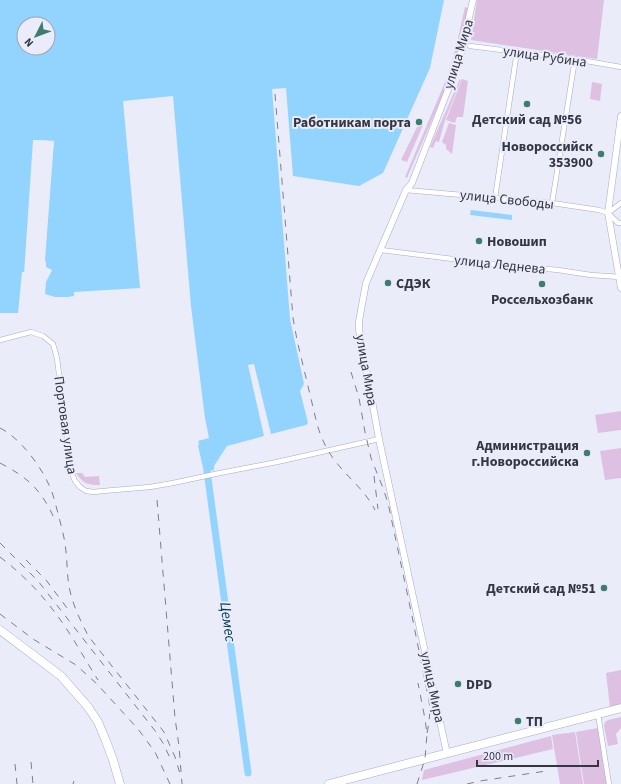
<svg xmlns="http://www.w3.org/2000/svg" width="621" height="784" viewBox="0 0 621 784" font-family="'Source Sans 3',sans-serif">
<rect width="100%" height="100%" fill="#eaecf9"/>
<path fill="#ddc0e2" d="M477,0H604L597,59L471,40Z
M465,7L468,8L460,52L451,75L448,74L455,51Z
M448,75L451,76L407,178L405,177Z
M460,79L461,80L445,120L439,142L436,141L433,148L430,147Z
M462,79L468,81L463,117H457L455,123L446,120Z
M592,82L602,84L600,101L590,99Z
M419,123L423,125L407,162L401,160Z
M449,123L456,125L452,154L446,149V145L442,142Z
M621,411V430L598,433L595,415Z
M621,448V478L605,480L600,451Z
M76,473H82L85,477L99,476L100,485C89,485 83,484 76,473Z
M621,670V705L610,708L606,673Z
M621,717V728L616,734L618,744L608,746L604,726L605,722L608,720Z
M598,728L607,784H584L576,732Z
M575,732L583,784H560L552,735Z
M551,736L553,749L422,780L424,770Z"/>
<path fill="#92d4fe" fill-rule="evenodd" d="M0,0H444L430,68L383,173L359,186L293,176L286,88L272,89L290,319L304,384L300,391L308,423L306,425L271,434L254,364L248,365L264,436L227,446L214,466V470L204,472L198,446L199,444L198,441L209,438L205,418L191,306L173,96L123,101L140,288L74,292V296L68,297H55L45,294L46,282L52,270L46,267V263L45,260L54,141L34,140L26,272H22L18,313H0ZM24,24H48V48H24Z
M471,210L512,215V220L470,215Z"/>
<path fill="#eaecf9" d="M33,140L54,141L47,209L51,143L35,142L29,238L32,244L28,273L26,274H24Z"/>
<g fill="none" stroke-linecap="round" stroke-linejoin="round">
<path stroke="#92d4fe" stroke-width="7" d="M207,471L248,773"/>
<g stroke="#a6abca" stroke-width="5.5">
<path id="street" d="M470,46L575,59L621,67
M406,190L552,203L599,210L608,213L618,223H621
M495,198L517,51
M552,203L575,59
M608,213L621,203
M381,250L485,263L558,270L591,275L620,277
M0,340L31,332L43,336L53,344L57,358L71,471L75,481L80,487L86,491L94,492L103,491L150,487L173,483L215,474L277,462L379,439
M598,714L609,784"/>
</g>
<g stroke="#a6abca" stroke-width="7">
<path id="secondary" d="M621,116L608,213L621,288
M447,754L379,439L359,330V321L366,283L406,190L412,183L459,61L473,0"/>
</g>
<g stroke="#a6abca" stroke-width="9">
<path id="highway" d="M0,630L61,676L88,707L98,722L106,741L113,760L120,784
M329,784L621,708"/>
</g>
<use href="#street" stroke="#fff" stroke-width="4.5"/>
<use href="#secondary" stroke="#fff" stroke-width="6"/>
<use href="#highway" stroke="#fff" stroke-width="8"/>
<path stroke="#7d7f8c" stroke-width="1" stroke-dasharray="7 7" stroke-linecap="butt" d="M275,94L293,318L297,340L317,424C321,438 327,451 336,462C350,480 364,489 375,510
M351,372L359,398L365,432L371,458L383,488L388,503L412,616L429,701C431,712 429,722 427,734
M0,428C20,438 40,465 49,485C54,495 56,507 59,517C61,526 64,535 65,544C68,561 66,578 71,595C75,610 82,624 89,637L164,732L175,757L181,777
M0,463C27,477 41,489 54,518
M374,476L378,509
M157,500L158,512L175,718L179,746L182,784
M0,543L38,581L156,732L163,743L171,760
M0,557C20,572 41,593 56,614C72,635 84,658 98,680
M26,560L46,580L67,608
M0,614L33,639L76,665L97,684L138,729L155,752L170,784
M31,762L33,784
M15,764L17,784
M73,784L74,781
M417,784L425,759L427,734L425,719L418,683
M467,784L480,781L546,771"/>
</g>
<g fill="#3d7d6c" stroke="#eaecf9" stroke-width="1.5">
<circle cx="527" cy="104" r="4"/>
<circle cx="419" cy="122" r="4"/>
<circle cx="601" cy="154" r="4"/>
<circle cx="479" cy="241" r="4"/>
<circle cx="388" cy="283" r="4"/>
<circle cx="542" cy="284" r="4"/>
<circle cx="587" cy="453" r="4"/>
<circle cx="604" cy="588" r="4"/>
<circle cx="458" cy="684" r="4"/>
<circle cx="518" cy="721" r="4"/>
</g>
<g text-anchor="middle" stroke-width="4" stroke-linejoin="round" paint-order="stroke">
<g font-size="14" fill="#353643" stroke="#eaecf9">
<text transform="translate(458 54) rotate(-73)" y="5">улица Мира</text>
<text transform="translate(545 56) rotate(8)" y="5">улица Рубина</text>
<text transform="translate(507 199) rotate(6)" y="5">улица Свободы</text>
<text transform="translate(500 264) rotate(6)" y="5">улица Леднева</text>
<text transform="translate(367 370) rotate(80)" y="5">улица Мира</text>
<text transform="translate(66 425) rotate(82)" y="5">Портовая улица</text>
<text transform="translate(433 687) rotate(78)" y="5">улица Мира</text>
</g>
<g font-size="14" font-weight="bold" fill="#353643" stroke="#eaecf9" text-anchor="end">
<text x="527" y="124" text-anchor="middle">Детский сад №56</text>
<text x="411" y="127">Работникам порта</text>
<text x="593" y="151">Новороссийск<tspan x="593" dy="16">353900</tspan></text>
<text x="487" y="246" text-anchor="start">Новошип</text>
<text x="396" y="288" text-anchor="start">СДЭК</text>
<text x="542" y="304" text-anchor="middle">Россельхозбанк</text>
<text x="579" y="450">Администрация<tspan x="579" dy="16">г.Новороссийска</tspan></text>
<text x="596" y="593">Детский сад №51</text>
<text x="466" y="689" text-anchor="start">DPD</text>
<text x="526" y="726" text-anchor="start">ТП</text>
</g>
<g font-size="15" font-style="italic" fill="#003853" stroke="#eaecf9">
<text transform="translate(228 622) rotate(82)" y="5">Цемес</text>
</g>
</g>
<g transform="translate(36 36) rotate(228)"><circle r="19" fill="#eaecf9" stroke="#a2a3b0"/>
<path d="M0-3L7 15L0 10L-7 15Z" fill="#3d7d6c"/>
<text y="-6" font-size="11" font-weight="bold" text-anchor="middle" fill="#353643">N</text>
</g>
<path d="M477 760v6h121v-6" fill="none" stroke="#353643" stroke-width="2"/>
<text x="483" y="760" font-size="12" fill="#353643" stroke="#eaecf9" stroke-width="3" paint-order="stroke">200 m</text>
</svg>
